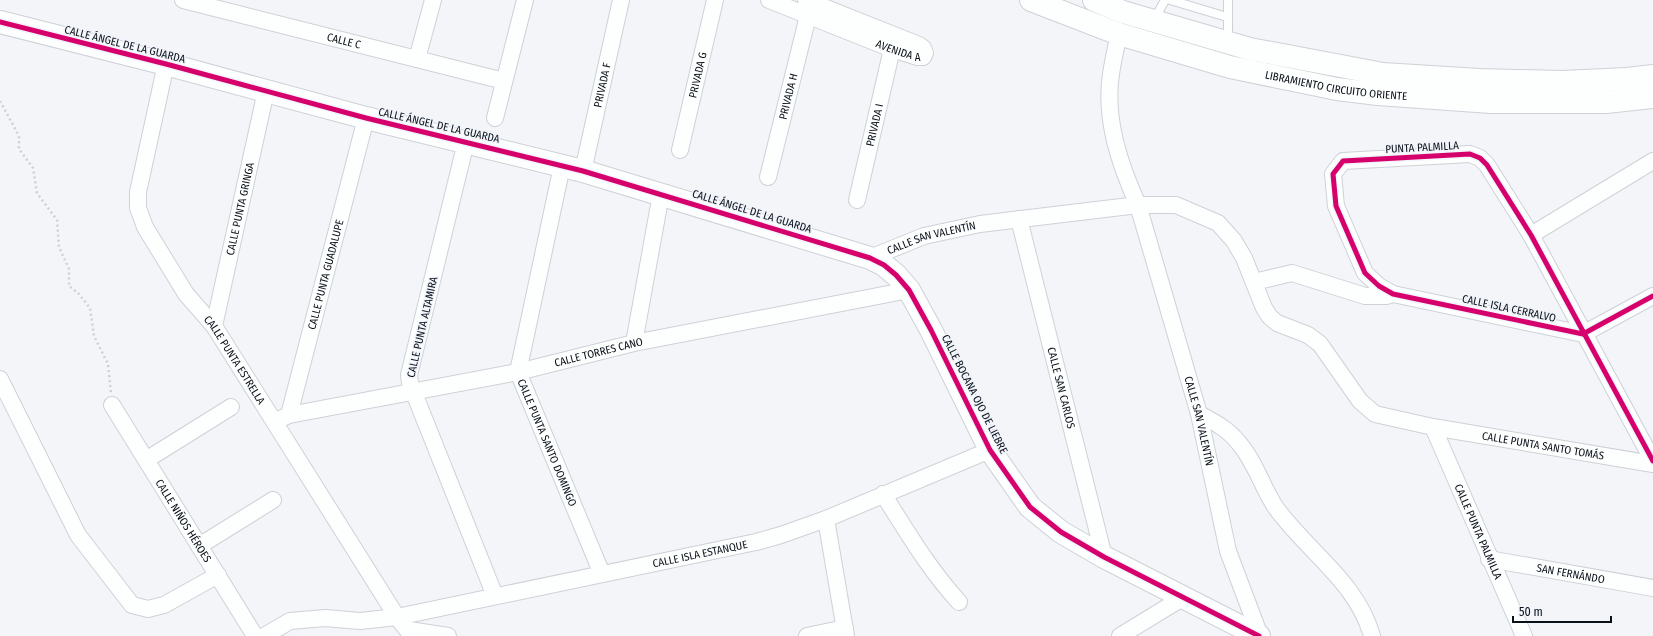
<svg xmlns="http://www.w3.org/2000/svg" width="1653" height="636" viewBox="0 0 1653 636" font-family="'Fira Sans Condensed',sans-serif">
<rect width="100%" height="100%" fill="#f3f5f8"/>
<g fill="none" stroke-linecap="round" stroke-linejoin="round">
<g stroke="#cdd2d8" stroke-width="10">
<path id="lane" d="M1170,0L1227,17
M1154,20L1165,0
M1228,41V0"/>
</g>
<g stroke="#cdd2d8" stroke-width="18">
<g id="street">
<path id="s1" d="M183,0L504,81"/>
<path id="s2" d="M769,0L892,49L917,57H923L925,53L923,48L919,45L806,0"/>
<path id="s3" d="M1119,34C1116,47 1113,60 1111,74C1104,119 1120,165 1138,205L1199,414L1228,551L1260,636"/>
<path d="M417,59L433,0"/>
<path id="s4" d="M166,64L138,192V208L145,227L186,294L214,326L397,617L412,636"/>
<path d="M495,118L525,0"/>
<path d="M466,142L409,375L410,383L495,596"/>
<path id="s5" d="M680,150L715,0"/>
<path id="s6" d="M562,166L518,372L602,574"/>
<path id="s7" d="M583,171L621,0"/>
<path id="s8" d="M768,177L808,16"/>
<path id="s9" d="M857,200L892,49"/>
<path id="s10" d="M1019,219L1104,557"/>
<path d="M1531,235L1653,161"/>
<path id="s11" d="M870,258L924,236L980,224L1138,205H1176L1218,223L1234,241L1244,258L1264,308L1270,317L1277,323L1308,335L1320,344L1360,401L1375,414L1433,427L1653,464"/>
<path d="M1254,282L1292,273L1365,296H1386L1393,294"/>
<path d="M1653,296L1583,334L1393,294L1379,286L1365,273L1336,206L1333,174L1343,161L1470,154L1480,158L1487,165L1531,235L1653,461"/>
<path id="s12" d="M214,326L266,91"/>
<path d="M634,343L661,194"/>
<path d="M0,379L78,535L132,605L148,609L164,605L218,575"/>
<path id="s13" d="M112,405L255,636"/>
<path d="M1199,414C1214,422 1228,429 1238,442C1255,461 1262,487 1276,508C1308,552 1357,582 1372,636"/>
<path id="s14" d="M289,415L518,372L634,343L909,290"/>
<path id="s15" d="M280,419L289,415L366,118"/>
<path id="s16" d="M1433,427L1524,636"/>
<path d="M146,460L231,407"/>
<path d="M883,494C908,533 928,568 959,602"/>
<path d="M826,519L846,636"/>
<path d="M199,546L273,500"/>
<path id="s17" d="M1489,559L1653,588"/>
<path d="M409,630L448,636"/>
<path id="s18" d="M264,636L290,621L325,618L360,621L397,617L756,542L781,535L826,519L990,450"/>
<path d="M807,636L845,628"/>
<path d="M1120,636L1184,597"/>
</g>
</g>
<g stroke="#cdd2d8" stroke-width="24">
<path id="secondary" d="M0,22L166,64L366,118L583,171L870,258L884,265L896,275L909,290L931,330L990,450L1030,507L1061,532L1104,557L1259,636"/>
</g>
<g stroke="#cdd2d8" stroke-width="24">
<g id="primary">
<path id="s19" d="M1031,0L1119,34L1230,67L1337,89L1378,94L1491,102H1606L1653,97"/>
<path d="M1094,0L1123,12L1250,49L1383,74L1479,80L1562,82L1627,79L1653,76"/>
</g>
</g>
<path stroke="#cfd0d1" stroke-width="2.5" stroke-dasharray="2 3" stroke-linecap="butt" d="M0,101L19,136V149L33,168L37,193L57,220L59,247L69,269V286L78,293L90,308L94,336L108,364L111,393"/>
<use href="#lane" stroke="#fdfefe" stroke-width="8"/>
<use href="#street" stroke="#fdfefe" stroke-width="16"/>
<use href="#secondary" stroke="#fdfefe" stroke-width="22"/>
<use href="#primary" stroke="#fdfefe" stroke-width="22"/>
<g stroke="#f1f4fa" stroke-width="8">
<path id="cycleway" d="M0,22L166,64L366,118L583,171L870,258L884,265L896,275L909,290L931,330L990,450L1030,507L1061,532L1104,557L1259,636
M1653,296L1583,334L1393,294L1379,286L1365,273L1336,206L1333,174L1343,161L1470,154L1480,158L1487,165L1531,235L1653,461"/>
</g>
<use href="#cycleway" stroke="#d6006c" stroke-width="5"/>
</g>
<g text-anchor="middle" stroke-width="3" stroke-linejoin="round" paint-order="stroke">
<g font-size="11" fill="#0a1019" stroke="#f1f4fa">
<text dy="4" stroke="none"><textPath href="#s1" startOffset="166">CALLE C</textPath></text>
<text transform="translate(125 44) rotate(14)" y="4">CALLE ÁNGEL DE LA GUARDA</text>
<text dy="4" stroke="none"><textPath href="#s2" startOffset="139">AVENIDA A</textPath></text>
<text dy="4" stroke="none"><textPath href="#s5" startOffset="77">PRIVADA G</textPath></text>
<text dy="4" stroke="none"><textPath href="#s19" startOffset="318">LIBRAMIENTO CIRCUITO ORIENTE</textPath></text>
<text dy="4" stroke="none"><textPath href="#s7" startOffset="88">PRIVADA F</textPath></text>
<text dy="4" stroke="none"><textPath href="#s8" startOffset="83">PRIVADA H</textPath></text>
<text transform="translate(439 125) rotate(13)" y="4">CALLE ÁNGEL DE LA GUARDA</text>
<text dy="4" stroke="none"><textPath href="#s9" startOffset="77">PRIVADA I</textPath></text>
<text transform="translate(1422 147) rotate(-3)" y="4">PUNTA PALMILLA</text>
<text dy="4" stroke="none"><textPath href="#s12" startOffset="120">CALLE PUNTA GRINGA</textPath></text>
<text transform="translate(752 211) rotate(17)" y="4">CALLE ÁNGEL DE LA GUARDA</text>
<text dy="4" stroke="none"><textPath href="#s11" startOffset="65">CALLE SAN VALENTÍN</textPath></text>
<text dy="4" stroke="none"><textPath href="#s15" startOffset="155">CALLE PUNTA GUADALUPE</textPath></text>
<text transform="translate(1509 308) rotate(12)" y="4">CALLE ISLA CERRALVO</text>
<text transform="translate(422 327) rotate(-77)" y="4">CALLE PUNTA ALTAMIRA</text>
<text dy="4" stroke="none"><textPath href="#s14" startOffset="316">CALLE TORRES CANO</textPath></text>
<text dy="4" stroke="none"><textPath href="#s4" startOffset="328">CALLE PUNTA ESTRELLA</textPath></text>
<text dy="4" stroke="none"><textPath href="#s10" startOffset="174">CALLE SAN CARLOS</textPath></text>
<text transform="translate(975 394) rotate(63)" y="4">CALLE BOCANA OJO DE LIEBRE</text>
<text dy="4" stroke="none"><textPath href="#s3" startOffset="401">CALLE SAN VALENTÍN</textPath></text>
<text dy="4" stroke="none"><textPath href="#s6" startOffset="287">CALLE PUNTA SANTO DOMINGO</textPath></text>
<text dy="4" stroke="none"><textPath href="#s11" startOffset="785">CALLE PUNTA SANTO TOMÁS</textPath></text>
<text dy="4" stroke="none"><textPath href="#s13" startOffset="136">CALLE NIÑOS HÉROES</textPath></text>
<text dy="4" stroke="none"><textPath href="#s16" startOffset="114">CALLE PUNTA PALMILLA</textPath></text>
<text dy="4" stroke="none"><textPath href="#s18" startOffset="447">CALLE ISLA ESTANQUE</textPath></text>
<text dy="4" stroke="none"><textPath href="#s17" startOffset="83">SAN FERNÁNDO</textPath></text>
</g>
</g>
<path d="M1513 616v6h98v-6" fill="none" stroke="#0a1019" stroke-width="2"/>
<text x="1519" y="616" font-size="12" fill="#0a1019" stroke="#f1f4fa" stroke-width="3" paint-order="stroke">50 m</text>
</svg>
